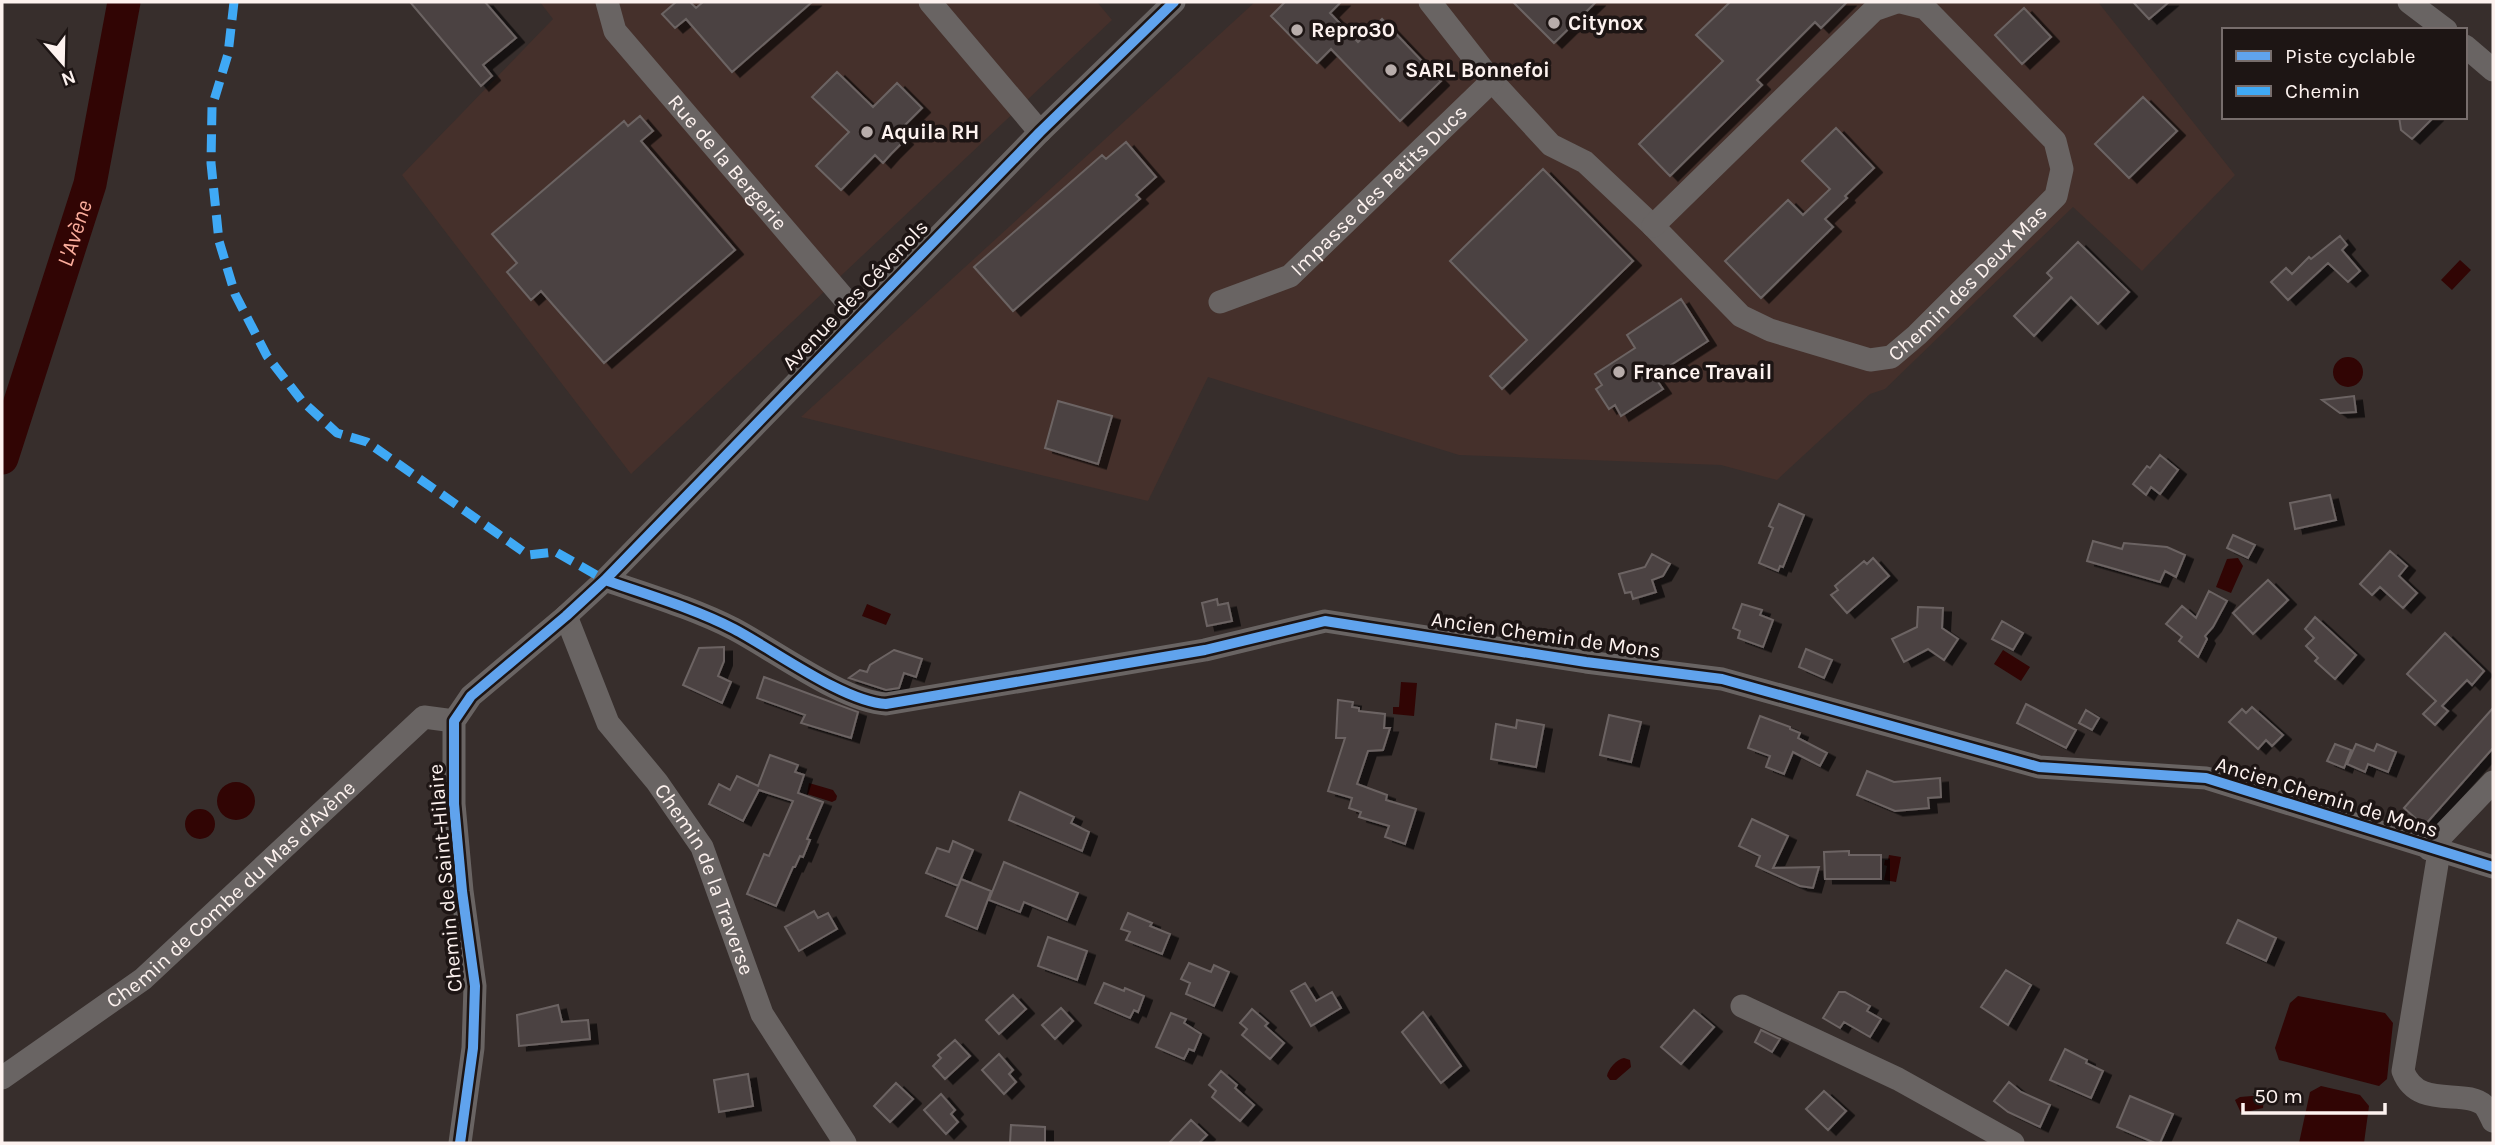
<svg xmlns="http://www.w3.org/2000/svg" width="2495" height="1145" viewBox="0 0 2495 1145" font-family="Karla,sans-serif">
<defs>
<filter id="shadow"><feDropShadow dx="8" dy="4.5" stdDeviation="0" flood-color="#0009"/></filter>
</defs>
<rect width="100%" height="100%" fill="#372e2c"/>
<path fill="#45302b" d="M540,2H1097L1112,20L631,474L402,175L553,19Z
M1255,2H2098L2235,175L2142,271L2073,207L1885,389L1870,394L1777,480L1721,465L1459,455L1208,377L1148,501L801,417Z"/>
<path fill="#310504" d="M2460,260L2471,270L2452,290L2441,280Z
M2333 372a15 15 0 1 1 30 0a15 15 0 1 1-30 0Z
M2238,558L2243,566L2231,593L2216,587L2227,559Z
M867,604L891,614L886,625L862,616Z
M2003,650L2030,667L2021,681L1994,664Z
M1401,682L1417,683L1414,716L1393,714V707H1399Z
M217 801a19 19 0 1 1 38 0a19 19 0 1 1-38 0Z
M809,783L833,790L837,796L836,800L832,802L807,794Z
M185 824a15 15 0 1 1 30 0a15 15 0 1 1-30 0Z
M1889,855L1901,857L1896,882L1884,880L1887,866L1884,865L1885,860H1888Z
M2298,996L2385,1013L2393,1023L2387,1079L2379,1086L2279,1060L2275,1048L2290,1003Z
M1624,1058L1630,1060L1631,1067L1616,1080H1610L1607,1076C1608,1069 1617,1059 1624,1058Z
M2321,1086L2360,1095L2369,1106L2364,1143H2299L2310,1092Z
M2252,1096L2264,1097L2263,1108L2241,1113L2235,1100L2240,1097Z"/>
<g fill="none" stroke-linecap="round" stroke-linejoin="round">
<path stroke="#310504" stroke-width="33" id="s1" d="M2,458L90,184L124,2"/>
</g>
<path fill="#4b4342" stroke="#6c6463" stroke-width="2" filter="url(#shadow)" d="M410,2H485L516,38L483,65L492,76L481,86Z
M676,2H690L696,8L703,2H812L732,72L686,19L675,28L662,14Z
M1285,2H1341L1330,13L1358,42L1382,19L1441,81L1400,121L1331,49L1317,63L1271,16Z
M1513,2H1596L1554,43Z
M1730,2H1847L1821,28L1815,22L1757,80L1762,85L1670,176L1639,144L1723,61L1696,35Z
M2133,2H2169L2149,19Z
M2024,8L2051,37L2022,64L1995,35Z
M837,72L873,107L897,83L922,108L897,133L905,140L891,154L883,163L875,155L841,190L816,166L849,132L812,97Z
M2143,97L2177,131L2129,178L2095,144Z
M640,116L653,131L641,141L735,250L604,363L541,291L531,300L507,272L517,263L492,234L624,121L628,126Z
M2399,117H2434L2412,139L2401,130Z
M1836,128L1874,168L1845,196L1847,198L1825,219L1833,227L1761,298L1725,261L1788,200L1803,215L1830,189L1802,161Z
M1126,142L1156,177L1136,195L1140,199L1013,311L974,267L1102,155L1106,159Z
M1543,169L1633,261L1502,389L1490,376L1527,340L1450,261Z
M2340,236L2347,245L2342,250L2360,271L2348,282L2328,263L2288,300L2271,282L2286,268L2292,274L2309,257L2311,259Z
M2078,242L2129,292L2098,324L2071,297L2034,336L2014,316L2052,278L2047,273Z
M1681,299L1708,341L1654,376L1663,389L1621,416L1615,405L1609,409L1596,389L1602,385L1595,374L1635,348L1627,335Z
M2354,396L2356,412L2340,413L2322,400Z
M1058,401L1112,416L1098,464L1045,448Z
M2160,455L2178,470L2160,494L2151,487L2146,495L2133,484L2147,466L2150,468Z
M2330,495L2336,520L2295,529L2290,503Z
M1779,504L1804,515L1783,567L1780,566L1778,571L1759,563L1773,528L1769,526Z
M2233,535L2255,545L2248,558L2227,548Z
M2093,541L2122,549L2124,543L2167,547L2185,555L2176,577L2165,571L2160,582L2087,561Z
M2390,551L2407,566L2399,576L2417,593L2403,608L2380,587L2372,595L2360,584Z
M1652,554L1670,564L1663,576L1652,580L1656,592L1633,599L1631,592L1625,593L1619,574L1645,567Z
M1873,558L1889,576L1847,613L1831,595L1838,590L1835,586L1864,561L1867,564Z
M2268,580L2288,600L2253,634L2233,613Z
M2209,591L2227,601L2213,627L2205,636L2207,639L2198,657L2179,641L2182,637L2166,624L2182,606L2196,618Z
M1217,599L1218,605L1228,603L1232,621L1207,626L1202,603Z
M1742,604L1762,610L1760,615L1773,620L1763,647L1738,638L1740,631L1733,628Z
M1918,607L1943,608L1942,628L1958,639L1944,660L1928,649L1904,662L1892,639L1917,627Z
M2315,617L2356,655L2335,679L2315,661L2318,658L2306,646L2314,638L2305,629Z
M2002,621L2023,633L2013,650L1992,639Z
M2445,633L2484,671L2472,685L2467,680L2442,706L2448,711L2435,725L2423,714L2436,701L2407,674Z
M724,647V661L718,676L731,682L722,703L683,685L699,648Z
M1806,649L1832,660L1824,678L1799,667Z
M894,650L922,659L916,677L904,673L899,688L886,690L849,678L860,670L867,672L870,665Z
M764,677L858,712L851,738L801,723L805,715L757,698Z
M1338,700L1353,702L1352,707L1359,708V711L1385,714L1384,728H1390L1383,750L1368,751L1357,784L1387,795L1386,800L1416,809L1405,844L1385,837L1389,826L1359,817L1361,812L1349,808L1352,798L1328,791L1345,738H1336Z
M2026,704L2076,730L2066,748L2017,723Z
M2252,707L2283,735L2272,746L2266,740L2258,749L2229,722L2242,709L2246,713Z
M2493,708V748L2424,826L2404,808Z
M2086,710L2099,718L2092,730L2079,723Z
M1609,715L1641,722L1631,762L1600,755Z
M1760,716L1790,727V729L1800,733L1798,738L1827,753L1820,766L1793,752L1784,774L1766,767L1770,756L1748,748Z
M1517,720L1544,725L1536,767L1491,759L1496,724L1516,728Z
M2335,744L2351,750L2344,768L2327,761Z
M2356,744L2374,751L2377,744L2396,752L2388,772L2368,764L2365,772L2347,764Z
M770,755L798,765L795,772L804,775L798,793L823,802L807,839L810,840L803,857L800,856L795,867H793L776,906L747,894L764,854L769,856L793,801L759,790L743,821L709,804L719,784L730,790L737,776L758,786Z
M1867,771L1894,782L1940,778L1941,797L1928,798L1929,808L1895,811L1857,795Z
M1020,792L1074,817L1071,823L1089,832L1082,851L1009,820Z
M1752,819L1788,836L1773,868L1819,867L1813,888L1800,886L1756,866L1760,856L1739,846Z
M953,841L973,850L958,886L926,873L937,848L949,852Z
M1849,851V855H1881V879H1825L1824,852Z
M1004,862L1078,893L1067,920L1024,902L1020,912L989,900Z
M961,879L991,891L977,929L946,916Z
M814,911L818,918L828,913L837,929L799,951L785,927Z
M1128,913L1152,923L1150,926L1170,934L1162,954L1126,940L1130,932L1121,929Z
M2238,920L2276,938L2266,961L2227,943Z
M1048,937L1087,951L1077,980L1038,966Z
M1189,963L1211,972L1214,965L1229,972L1214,1006L1186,994L1190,983L1181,979Z
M2006,970L2031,985L2008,1025L1981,1007Z
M1104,983L1124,991L1125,988L1144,996L1138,1012L1134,1010L1130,1018L1095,1003Z
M1305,983L1316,1001L1332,992L1341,1008L1311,1026L1291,991Z
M1839,992H1845L1870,1006L1867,1011L1881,1019L1870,1037L1844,1022L1840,1028L1823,1018Z
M1013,995L1026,1009L999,1034L986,1020Z
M558,1005L562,1022L588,1020L590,1039L519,1046L517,1015Z
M1061,1008L1073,1021L1055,1039L1042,1025Z
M1252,1009L1268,1023L1265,1026L1284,1043L1270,1059L1242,1035L1247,1029L1240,1023Z
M1694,1010L1714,1027L1681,1064L1661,1047Z
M1423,1012L1461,1066L1441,1083L1402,1032Z
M1171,1013L1186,1019L1184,1023L1201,1034L1194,1051L1189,1049L1184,1059L1156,1047Z
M1761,1030L1780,1039L1772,1052L1755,1042Z
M955,1040L970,1056L945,1079L933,1066L941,1058L938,1055Z
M2065,1049L2087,1060L2086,1063L2103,1071L2091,1098L2050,1080Z
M999,1054L1013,1070L1009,1074L1016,1082L1004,1094L982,1070Z
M1221,1071L1237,1085L1235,1088L1254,1105L1240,1121L1212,1097L1216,1091L1209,1085Z
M748,1074L753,1106L719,1112L714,1080Z
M2009,1082L2021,1092L2050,1105L2040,1127L2008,1112L1994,1101Z
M896,1083L913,1099L890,1122L874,1106Z
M1824,1091L1846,1111L1828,1130L1806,1109Z
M941,1094L955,1110L951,1114L958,1122L946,1134L924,1110Z
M2130,1096L2173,1114L2160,1143H2155L2117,1127Z
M1191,1120L1207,1135L1199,1143H1169Z
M1011,1125L1045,1127V1143H1010Z"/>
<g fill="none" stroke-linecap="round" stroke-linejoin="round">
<g stroke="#696463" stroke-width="23">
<path id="s2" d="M607,2L615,31L860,317"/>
<path d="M930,2L1040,132"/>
<path id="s3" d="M1430,2L1492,81L1551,145L1585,162L1653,226L1741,316L1770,330L1870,360L1891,357L1917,335L2056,196L2062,169L2055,141L1925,8L1901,2"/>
<path d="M2409,2L2446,30"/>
<path d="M2465,46L2493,70"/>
<path d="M1653,226L1874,10L1897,2"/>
<path id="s4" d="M1220,302L1290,276L1492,81"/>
<path d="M605,580C648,595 693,608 734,629C774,650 844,702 886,704L1205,650L1325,621L1586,662L1722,679L2039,767L2206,778L2493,867"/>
<path id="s5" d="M566,616L608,723L657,782L702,847L762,1014L845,1143"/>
<path d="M2429,849L2493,782"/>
<path d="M2439,852L2403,1071C2418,1111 2465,1087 2485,1106C2488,1110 2491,1117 2493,1121"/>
<path d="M1742,1006L1898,1079L2013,1143"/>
<path id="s6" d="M2,1078L143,979L424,717L454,721"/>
<path d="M460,1143L473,1048L475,986L462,891L454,804V721L471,696L566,616L605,580L1040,132L1174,2"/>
</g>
<path stroke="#3fa9f5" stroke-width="9" stroke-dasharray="18 9" stroke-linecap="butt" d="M234,2L228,54L212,107L211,163L219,241L235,294L267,356L302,401L337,433L367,442L528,555L556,552L605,580"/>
<g stroke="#1d1514" stroke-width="15">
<path id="cycleway" d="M605,580C648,595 693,608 734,629C774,650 844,702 886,704L1205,650L1325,621L1586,662L1722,679L2039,767L2206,778L2493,867
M460,1143L473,1048L475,986L462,891L454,804V721L471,696L566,616L605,580L1040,132L1174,2"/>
</g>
<use href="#cycleway" stroke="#60a3ed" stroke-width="10"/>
</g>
<g fill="#b8adab" stroke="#1d1514" stroke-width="2.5">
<circle cx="1554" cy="23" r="7"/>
<circle cx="1297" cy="30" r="7"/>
<circle cx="1391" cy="70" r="7"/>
<circle cx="867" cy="132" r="7"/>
<circle cx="1619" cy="372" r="7"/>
</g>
<g text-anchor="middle" stroke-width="7" stroke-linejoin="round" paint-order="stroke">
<g font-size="21" font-weight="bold" fill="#fdf2ef" stroke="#1d1514" text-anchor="start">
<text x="1568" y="30">Citynox</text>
<text x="1311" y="37">Repro30</text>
<text x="1405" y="77">SARL Bonnefoi</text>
<text x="881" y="139">Aquila RH</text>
<text x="1633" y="379">France Travail</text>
</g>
<g font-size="21" fill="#fdf2ef" stroke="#1d1514">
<text dy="7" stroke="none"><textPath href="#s2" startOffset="203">Rue de la Bergerie</textPath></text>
<text dy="7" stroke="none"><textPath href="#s4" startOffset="198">Impasse des Petits Ducs</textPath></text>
<text dy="7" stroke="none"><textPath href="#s3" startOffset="709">Chemin des Deux Mas</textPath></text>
<text transform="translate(855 295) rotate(-46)" y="7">Avenue des Cévenols</text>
<text transform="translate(1546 635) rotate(8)" y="7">Ancien Chemin de Mons</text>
<text transform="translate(2327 797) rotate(17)" y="7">Ancien Chemin de Mons</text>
<text transform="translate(445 878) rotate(-95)" y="7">Chemin de Saint-Hilaire</text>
<text dy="7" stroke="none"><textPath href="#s5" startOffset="301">Chemin de la Traverse</textPath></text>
<text dy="7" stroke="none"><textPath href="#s6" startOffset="294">Chemin de Combe du Mas d'Avène</textPath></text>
</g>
<g font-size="23" font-style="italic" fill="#fbad9c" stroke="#1d1514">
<text dy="8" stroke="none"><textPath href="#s1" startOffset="236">L'Avène</textPath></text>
</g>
</g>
<rect width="2495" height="1145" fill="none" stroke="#fdf2ef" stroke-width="7"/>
<rect x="2222" y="28" width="245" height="91" fill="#1d1514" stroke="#776d6c" stroke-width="2"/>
<rect x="2236" y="51" width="35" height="10" fill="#60a3ed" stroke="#776d6c" stroke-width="2"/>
<text x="2285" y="63" font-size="21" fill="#fdf2ef">Piste cyclable</text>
<rect x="2236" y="86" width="35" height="10" fill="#3fa9f5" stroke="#776d6c" stroke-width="2"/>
<text x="2285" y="98" font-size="21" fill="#fdf2ef">Chemin</text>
<g transform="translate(63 63) rotate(160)" stroke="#1d1514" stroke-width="5" paint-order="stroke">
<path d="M0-5L12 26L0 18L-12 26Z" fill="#fdf2ef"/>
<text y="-10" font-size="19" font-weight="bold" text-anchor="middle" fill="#fdf2ef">N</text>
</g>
<path d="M2243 1103v10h142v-10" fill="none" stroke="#fdf2ef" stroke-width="3.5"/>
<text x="2254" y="1103" font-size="21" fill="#fdf2ef" stroke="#1d1514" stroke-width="5" paint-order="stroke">50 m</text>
</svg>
